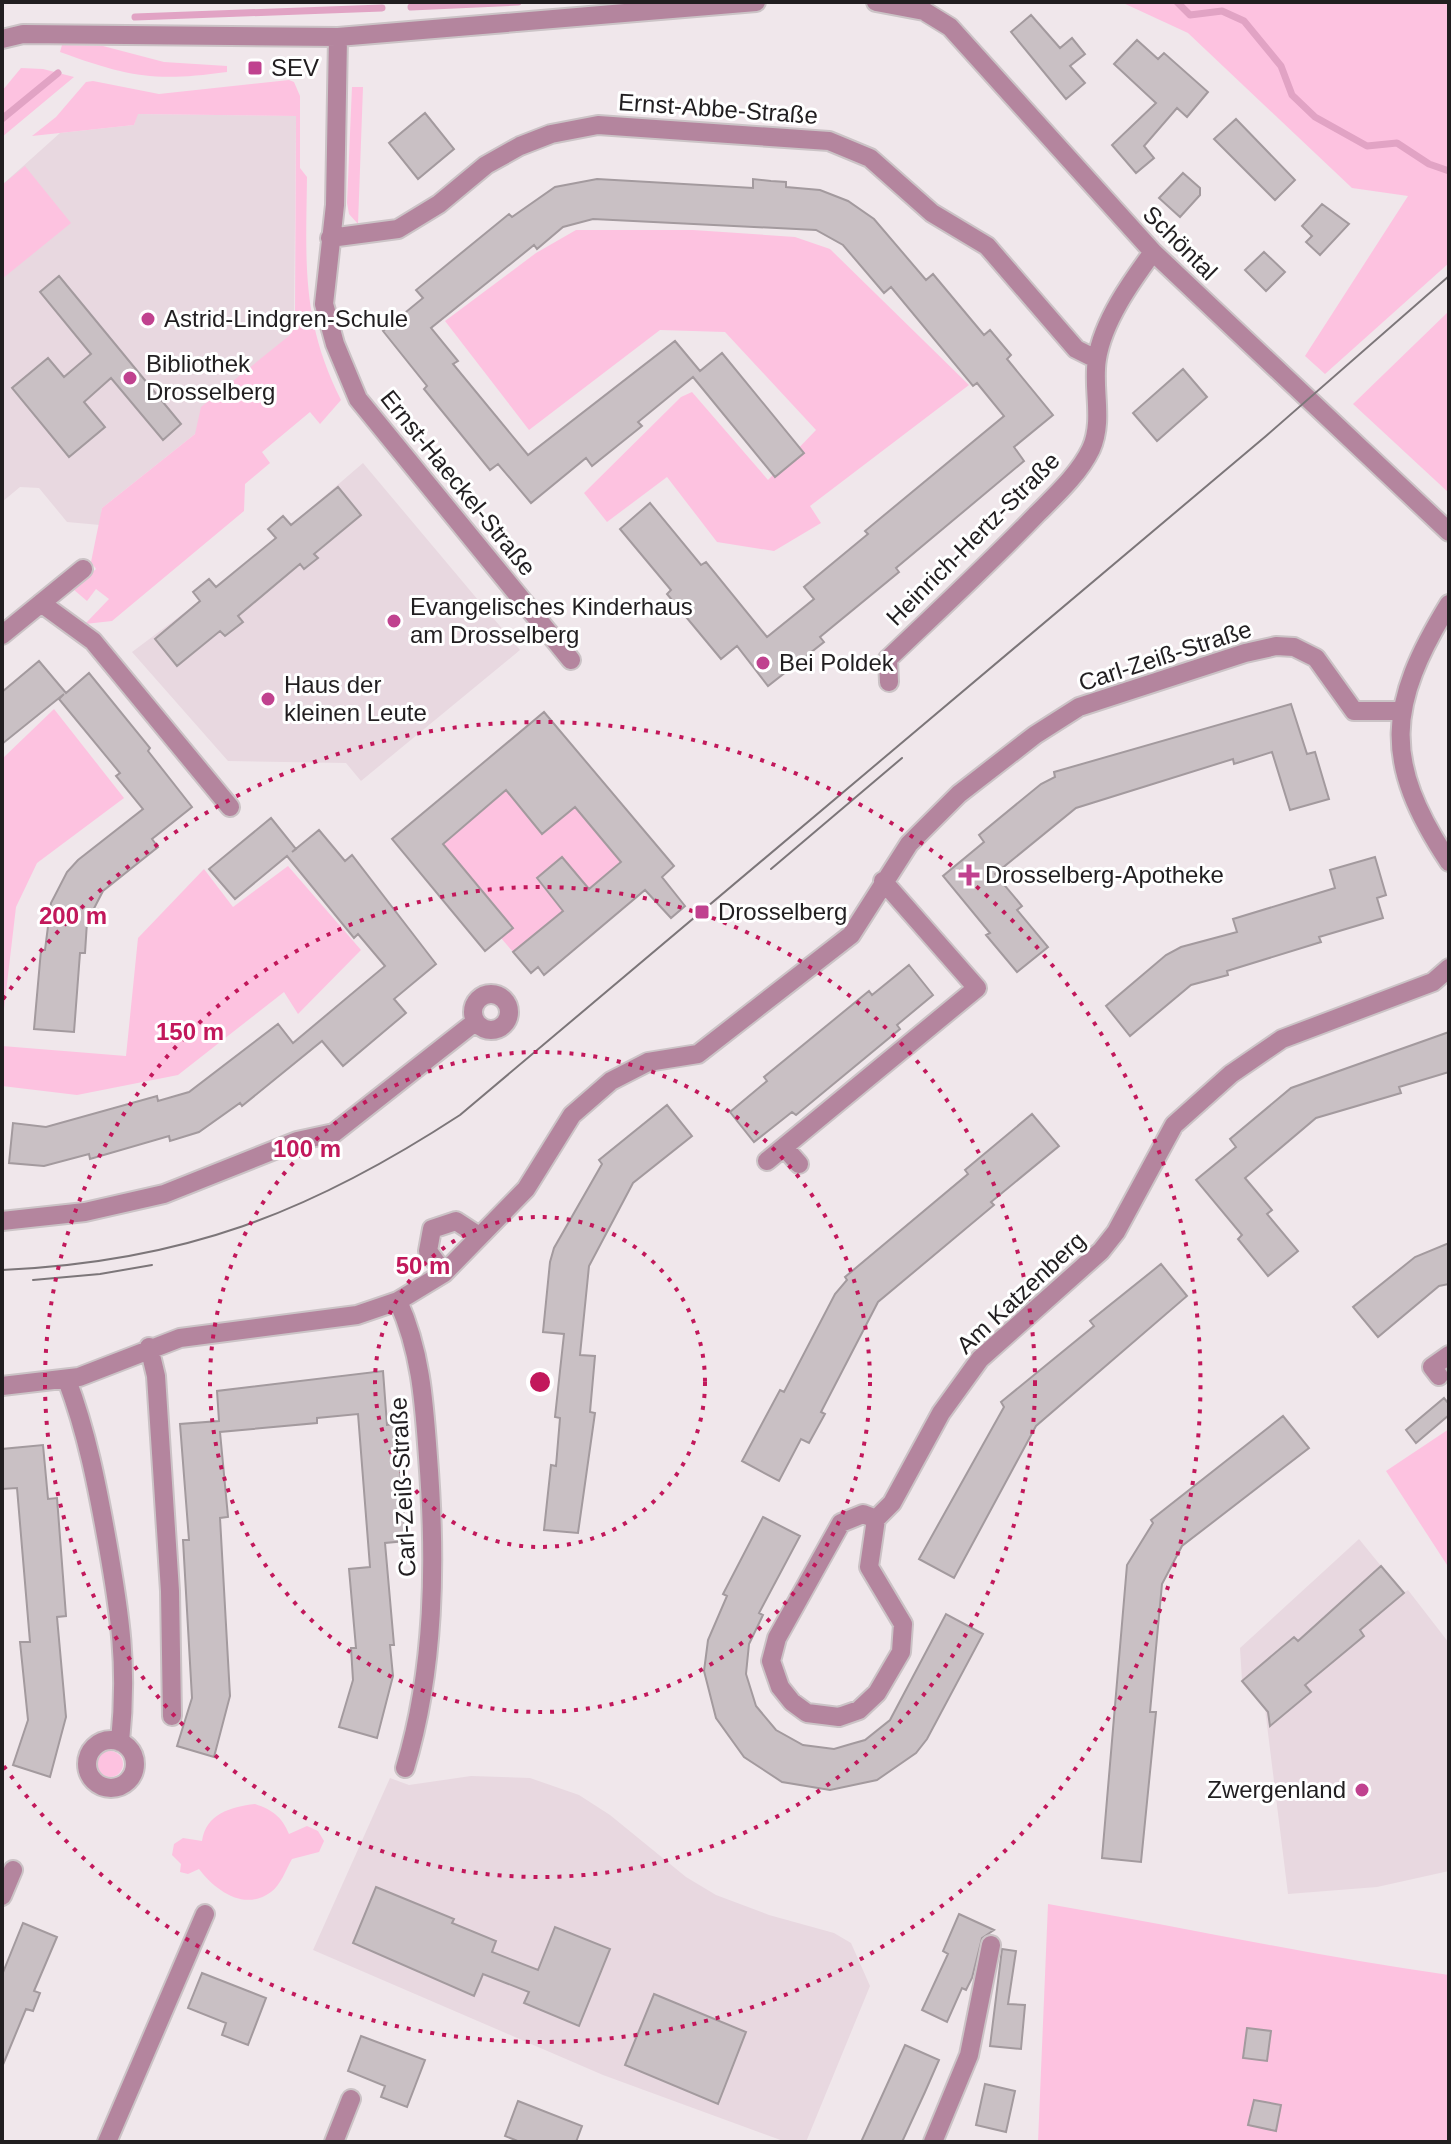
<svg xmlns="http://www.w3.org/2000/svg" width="1451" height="2144" viewBox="0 0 1451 2144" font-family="Helvetica,sans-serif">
<rect width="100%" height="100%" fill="#f0e7eb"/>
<path fill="#e8d8e0" d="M137,114L296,116L294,323L290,335L195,434L102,508L100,525L67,522L39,488L20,487L2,502V185L60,133L134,125Z
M363,463L520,650L361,781L346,763L228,761L132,652L200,601L193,592L209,579L217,587L275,538L268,529L283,516L291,525Z
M1359,1539L1403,1593L1408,1590L1449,1643V1871L1377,1887L1288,1894L1265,1709L1242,1681L1240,1648Z
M471,1776L530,1778L579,1795L610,1815L686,1877L716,1895L769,1915L834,1933L851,1943L870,1986L806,2142H786L603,2075L313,1950L390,1778L409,1785Z"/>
<path fill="#fdc2e0" d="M1121,2H1449V263L1325,374L1305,356L1408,196L1352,188L1188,33Z
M62,45L103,46L164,62L227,66V72C154,82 129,77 60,52Z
M21,68L43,69L74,77L2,137V91Z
M289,80L294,82L300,96V168L307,177C306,263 301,320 341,400L320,424L310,412L262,452L270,463L245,484L244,511L112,621L85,624L109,599L96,589L87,601L73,589L96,569L91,562L102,508L195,434L201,407L290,335L295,314L296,116L138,114L134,125L32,136L56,117L86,82L93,81L159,94Z
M352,87H363L358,224L349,214L347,203Z
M25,166L71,223L2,279V185Z
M576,230H693L795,237L830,249L969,385L810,506L821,523L774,551L717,542L667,477L607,522L584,493L681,397L692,392L768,480L816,430L725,332L660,330L529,430L445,321L536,253Z
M1449,311V493L1353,404Z
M54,709L124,798L37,863L16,907L2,1026V759Z
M539,763L542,834L575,807L621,862L589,889L561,858L537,879L563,911L513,952L501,938L512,929L439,846Z
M288,866L361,950L298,1014L284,992L178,1075L77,1095L2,1086V1046L126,1056L138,938L204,869L233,907Z
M1449,1429V1568L1386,1471Z
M97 1764a13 13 0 1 1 26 0a13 13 0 1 1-26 0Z
M255,1804C273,1810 282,1817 289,1834L307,1826L318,1831L324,1841L319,1852L292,1859C286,1869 281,1885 271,1892C244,1912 215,1890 199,1869L188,1874L180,1872L181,1864L172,1855L174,1844L183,1838L202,1841C206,1814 230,1807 255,1804Z
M1048,1904C1182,1927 1315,1956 1449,1975V2142H1038Z"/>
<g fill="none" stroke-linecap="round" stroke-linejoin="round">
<path stroke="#e1a3c4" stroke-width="7" d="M1177,2L1190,15L1222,11L1244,21L1281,66L1292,95L1315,117L1367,146L1397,143L1429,164L1449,171
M411,7L518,2
M135,17L382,8
M2,119L58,73"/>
</g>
<path fill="#c9c0c4" stroke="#a39a9e" stroke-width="2" d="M1031,15L1060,48L1072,38L1085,54L1070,66L1085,83L1066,99L1011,32Z
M1137,40L1158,59L1164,53L1208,92L1187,117L1177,108L1144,146L1154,158L1136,173L1112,145L1156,103L1114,64Z
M425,113L454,149L418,179L389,143Z
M1236,119L1295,180L1275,200L1214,139Z
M1183,173L1200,188V195L1180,217L1159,198Z
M597,179L753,188V179L771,181L786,182V187L820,190L848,201L874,219L926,280L933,274L984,335L990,330L1011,355L1007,359L1053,415L1014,447L1024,461L896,568L899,572L820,637L824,642L768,686L737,646L721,659L667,594L671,590L620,529L650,503L701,565L706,562L767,637L814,599L804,587L868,534L865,531L1004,416L977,383L973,386L891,287L884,293L843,245L816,230L593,219L563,227L537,249L534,245L431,328L458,361L453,364L528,455L675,341L700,371L722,353L804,453L775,477L693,377L638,422L642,426L592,466L586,458L531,503L498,464L490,470L424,389L427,386L383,331L423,298L416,290L509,214L512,217L555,187Z
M1322,204L1349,224L1320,255L1306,242L1312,236L1302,226Z
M1264,252L1285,272L1266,291L1245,270Z
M59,276L181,424L163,440L111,378L84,402L105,427L69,457L12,388L48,358L64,377L91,354L40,292Z
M1183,369L1207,397L1157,441L1133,413Z
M338,487L361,515L314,554L318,558L304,569L300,564L238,616L243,622L225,636L220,631L177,666L155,639L200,601L193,592L209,579L216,587L276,538L268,529L283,516L291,525Z
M39,661L66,693L89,673L150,748L148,751L192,807L152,839L158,847L103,891L87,922L85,953H80L74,1032L34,1029L41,950H45L51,903L67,872L78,860L143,809L116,776L120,773L59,699L64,694L2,744V692Z
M1291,704L1307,754L1315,752L1329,799L1290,810L1272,752L1234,764L1233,759L1076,808L995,874L1022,906L1017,910L1048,947L1017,972L986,935L990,933L943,876L984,842L979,835L1041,784L1055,777L1054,772Z
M544,712L674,866L662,877L685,906L671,918L645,890L544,975L538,967L531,973L513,952L563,911L537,878L562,857L589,889L621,862L575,807L542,834L506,790L443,844L513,928L485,951L392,839Z
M271,818L296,849L292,852L319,830L345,861L352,855L436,964L394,999L406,1013L343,1066L322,1041L242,1106L240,1103L199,1132L170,1141L169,1136L90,1159L89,1154L44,1166L9,1163L13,1123L46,1127L157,1096L158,1101L189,1092L278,1024L293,1043L385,966L358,934L354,938L287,856L235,899L209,869Z
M1375,857L1386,895L1377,898L1383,918L1319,937L1321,942L1227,971L1228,975L1191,985L1130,1036L1106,1006L1166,955L1181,947L1237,932L1233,919L1335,888L1330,870Z
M909,965L933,995L897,1025L900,1029L796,1115L792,1112L754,1142L730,1112L767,1081L764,1077L869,991L872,995Z
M1449,1032V1072L1399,1087L1401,1093L1316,1118L1245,1178L1272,1210L1267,1214L1298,1251L1268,1276L1238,1239L1242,1235L1196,1180L1236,1147L1230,1139L1291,1088Z
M667,1105L692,1136L633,1183L589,1266L580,1355L595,1356L590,1412L595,1413L578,1533L544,1530L551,1465L556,1466L560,1418L555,1417L564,1334L543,1332L550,1262L554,1248L602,1164L599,1160Z
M1032,1114L1059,1146L991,1202L994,1205L878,1302L821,1412L825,1414L809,1443L801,1439L779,1481L742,1461L780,1390L784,1392L835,1294L847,1280L845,1277L968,1174L965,1170Z
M1449,1243V1284L1439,1286L1378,1337L1353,1307L1415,1257Z
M1161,1264L1187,1296L1036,1426L954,1578L919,1559L1004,1407L1001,1402L1094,1326L1090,1321Z
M383,1371L387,1425L396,1424L406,1541L385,1543L394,1645H390L393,1676L377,1738L339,1727L353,1680L351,1648H356L349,1569L370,1567L358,1414L317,1418V1423L220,1432L228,1517L220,1518L230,1696L214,1757L177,1746L192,1698L183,1540H189L180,1424L219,1421L217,1391Z
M1444,1398L1449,1404V1415L1416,1443L1406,1430Z
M1283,1416L1309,1448L1182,1546L1162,1584L1150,1712H1156L1141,1862L1102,1858L1127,1565L1153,1523L1151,1520Z
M43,1445L48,1499L57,1498L66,1616L57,1617L66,1717L50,1777L13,1765L28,1720L20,1642H30L17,1488L2,1489V1449Z
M763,1517L800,1536L759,1613L763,1615L749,1644L746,1674L756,1706L776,1730L803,1745L834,1749L851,1744L865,1740L890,1720L946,1614L983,1634L927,1739L916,1753L877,1780L830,1790L782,1782L744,1757L716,1718L704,1671L708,1640L727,1596L723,1594Z
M1381,1566L1404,1593L1360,1630L1364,1636L1305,1685L1311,1692L1270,1726L1268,1712L1242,1681L1294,1637L1298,1641Z
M376,1887L454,1919L452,1923L496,1941L492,1952L538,1970L555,1927L610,1949L579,2026L524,2003L529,1992L483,1974L474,1996L353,1943Z
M959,1914L994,1930L982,1938L972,1978L966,1990L962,1988L947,2022L922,2010L948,1954L943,1951Z
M23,1923L57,1937L34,1991L40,1993L33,2011L26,2009L2,2067V1975Z
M1002,1949L1016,1951L1008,2004L1025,2005L1021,2049L990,2046Z
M202,1973L266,1998L248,2045L222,2035L226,2023L188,2008Z
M654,1994L746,2032L718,2104L625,2065Z
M1247,2028L1271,2031L1267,2061L1243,2058Z
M361,2036L425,2060L407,2107L381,2097L385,2086L348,2071Z
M905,2045L939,2060L925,2092L902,2142H861Z
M985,2084L1015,2091L1006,2132L976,2125Z
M1254,2100L1281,2105L1276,2131L1248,2125Z
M518,2101L582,2126L576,2142H520L505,2136Z"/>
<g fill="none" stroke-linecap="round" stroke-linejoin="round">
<g stroke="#cbc3c6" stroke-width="22">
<path id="minor" d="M876,2L924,11L950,27L1153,252L1449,532
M338,37L335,205L324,304L335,344L358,399L571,660
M2,39L23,34L338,37L756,2
M330,238L398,229L439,204L486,165L520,146L551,134L598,125L829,141L870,158L932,213L987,246L1076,349L1096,359
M41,603L93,641L230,807
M1449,604C1387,705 1382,761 1449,862
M2,635L83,569
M889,682L888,659C938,611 989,564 1037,514C1056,495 1079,474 1091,449C1104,420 1092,388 1097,359C1103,321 1131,282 1153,252
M473 1012a18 18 0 1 1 36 0a18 18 0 1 1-36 0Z
M784,1147L799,1164
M767,1161L977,988L883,881
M2,1221L85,1212L164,1194L297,1141L334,1133L475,1022
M444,1273L428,1251L432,1229L456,1221L479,1236
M398,1301C421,1352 424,1402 428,1457C436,1560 435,1669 405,1768
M149,1347L156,1376L170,1591L172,1716
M1439,1376L1432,1367L1449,1355
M67,1380C87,1433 97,1485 107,1541C120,1614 128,1666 120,1742
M2,1386L79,1377L180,1338L357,1315L398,1301L444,1273L526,1189L572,1115L611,1081L648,1062L698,1054L851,935L909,844L959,794L1035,735L1079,707L1245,653L1276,646L1294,647L1316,658L1354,711H1401
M876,1519L863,1514L841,1523L777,1638L771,1661L780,1687L792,1702L807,1713L839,1717L859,1710L877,1693L901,1652L903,1624L869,1567L876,1519L892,1503L941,1413L980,1359L1101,1251L1116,1232L1174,1125L1231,1074L1282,1039L1433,982L1449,968
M87 1764a24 24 0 1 1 48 0a24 24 0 1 1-48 0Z
M2,1896L13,1870
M107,2142L205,1914
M334,2142L351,2099
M933,2142L969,2055L991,1945"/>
</g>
<use href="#minor" stroke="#b4859e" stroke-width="18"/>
<path stroke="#7c7679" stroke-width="2" d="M771,869L902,758
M2,1270C183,1262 310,1213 460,1115L1266,436L1449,276
M33,1280L100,1274L152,1265"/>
</g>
<g fill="none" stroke="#c2185b" stroke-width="4" stroke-dasharray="4 8">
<circle cx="540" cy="1382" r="165"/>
<circle cx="540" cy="1382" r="330"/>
<circle cx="540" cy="1382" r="495"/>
<path d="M3 999A660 660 0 1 1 3 1765"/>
</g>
<g fill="#c0428f" stroke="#fff" stroke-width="3">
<rect x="247" y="60" width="16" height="16" rx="4"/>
<circle cx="148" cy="319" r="8"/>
<circle cx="130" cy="378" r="8"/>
<circle cx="394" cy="621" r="8"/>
<circle cx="763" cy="663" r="8"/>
<circle cx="268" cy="699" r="8"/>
<path d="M965 863h8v8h8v8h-8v8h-8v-8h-8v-8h8z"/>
<rect x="694" y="904" width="16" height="16" rx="4"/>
<circle cx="1362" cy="1790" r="8"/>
</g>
<g text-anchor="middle" stroke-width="6" stroke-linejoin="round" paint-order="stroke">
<g font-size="24" fill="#211e20" stroke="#fff" text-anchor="start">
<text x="271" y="76">SEV</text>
<text x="164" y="327">Astrid-Lindgren-Schule</text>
<text x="146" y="372">Bibliothek<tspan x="146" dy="28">Drosselberg</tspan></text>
<text x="410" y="615">Evangelisches Kinderhaus<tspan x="410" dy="28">am Drosselberg</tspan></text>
<text x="779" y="671">Bei Poldek</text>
<text x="284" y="693">Haus der<tspan x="284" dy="28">kleinen Leute</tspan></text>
<text x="985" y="883">Drosselberg-Apotheke</text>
<text x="718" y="920">Drosselberg</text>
<text x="1346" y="1798" text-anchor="end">Zwergenland</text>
</g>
<g font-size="24" fill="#211e20" stroke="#fff">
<text transform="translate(718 109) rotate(4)" y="8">Ernst-Abbe-Straße</text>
<text transform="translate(1180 243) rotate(45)" y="8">Schöntal</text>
<text transform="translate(458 483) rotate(51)" y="8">Ernst-Haeckel-Straße</text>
<text transform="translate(973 539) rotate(-45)" y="8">Heinrich-Hertz-Straße</text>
<text transform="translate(1165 656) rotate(-18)" y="8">Carl-Zeiß-Straße</text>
<text transform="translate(1021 1293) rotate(-43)" y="8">Am Katzenberg</text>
<text transform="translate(403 1487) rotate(-93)" y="8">Carl-Zeiß-Straße</text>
</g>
</g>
<circle cx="540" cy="1382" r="12" fill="#c2185b" stroke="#fff" stroke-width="4"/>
<g font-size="24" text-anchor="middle" font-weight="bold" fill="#c2185b" stroke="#fff" stroke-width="6" stroke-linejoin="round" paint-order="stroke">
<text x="73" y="924">200 m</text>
<text x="190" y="1040">150 m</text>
<text x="307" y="1157">100 m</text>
<text x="423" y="1274">50 m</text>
</g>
<rect width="1451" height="2144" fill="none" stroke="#211e20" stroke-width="8"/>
</svg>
